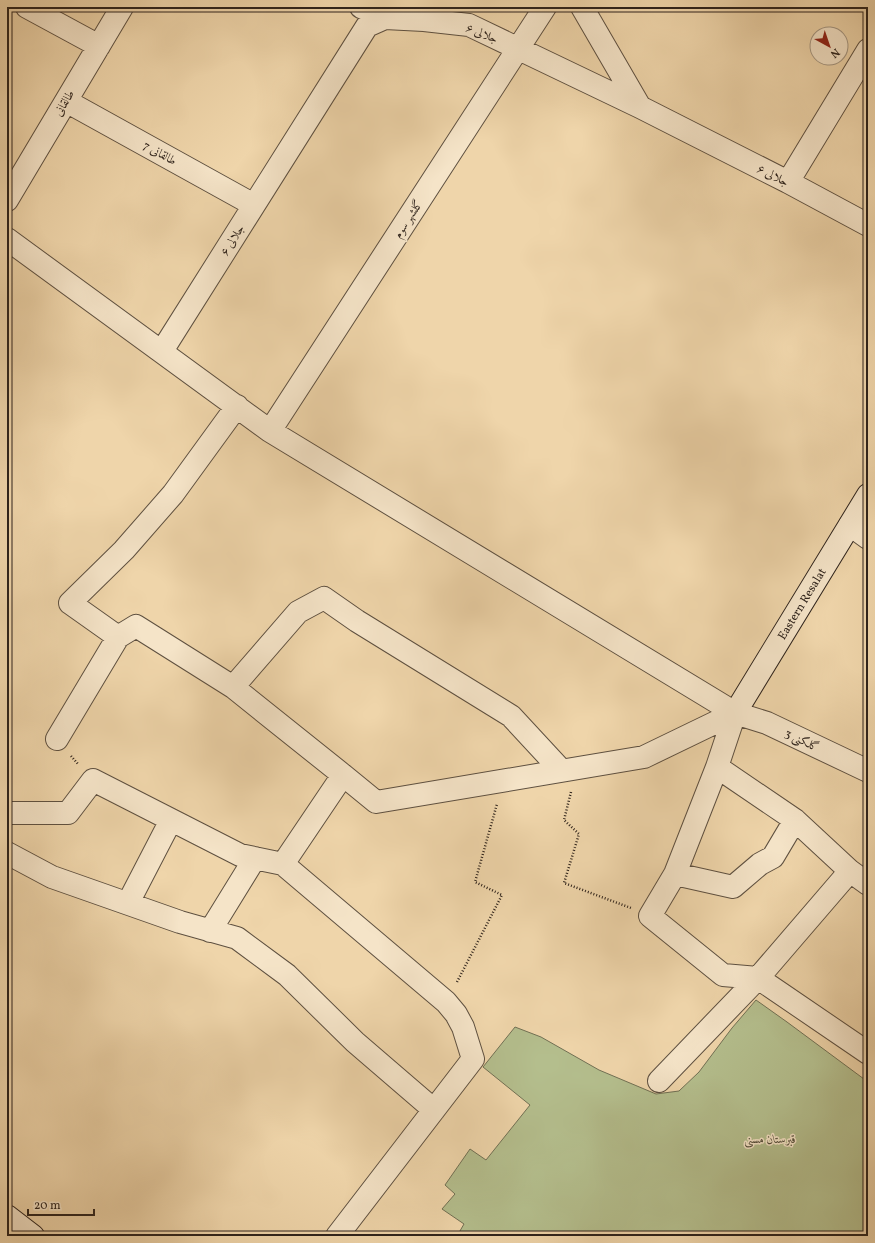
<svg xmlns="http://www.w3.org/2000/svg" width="875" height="1243" viewBox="0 0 875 1243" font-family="Vollkorn,Amiri,serif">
<rect width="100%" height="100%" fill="#efd5aa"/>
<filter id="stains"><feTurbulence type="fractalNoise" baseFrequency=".005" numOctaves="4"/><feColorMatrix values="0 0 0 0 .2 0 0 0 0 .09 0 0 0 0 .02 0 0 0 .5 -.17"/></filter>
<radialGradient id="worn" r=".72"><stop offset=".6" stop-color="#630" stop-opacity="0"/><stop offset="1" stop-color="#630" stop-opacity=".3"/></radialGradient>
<path fill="#b4be8d" stroke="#717054" d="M756,1000L787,1022L868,1082V1236H457L464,1224L442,1209L455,1194L445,1185L470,1149L486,1160L530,1105L483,1067L515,1027L541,1037L599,1070L656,1094L679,1091L699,1072L732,1028Z"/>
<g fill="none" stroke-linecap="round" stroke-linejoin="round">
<g stroke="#5e5040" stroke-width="24">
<path id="minor" d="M27,7L99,46
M361,7L385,18
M582,7L640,107
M66,101L254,205
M788,182L868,50
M7,200L122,7
M7,239L270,431L735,713L767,723L868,771
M162,351L367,26L385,18L424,20L469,25L640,107L788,182L868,225
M237,406L173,494L124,550L70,603L118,637L136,626L233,687L343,775
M270,431L545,7
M850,525L868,538
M233,687L298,612L324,598L357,621L511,716L561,770
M735,713L717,767L675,874L650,916L723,975L758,978L868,1053
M57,739L118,637
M717,767L795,820L850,871L868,884
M7,813H68L93,780L240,855L283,864
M7,853L52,877L180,922L237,938L287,975L355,1042L434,1110
M675,874L733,887L760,864L773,857L795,820
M128,903L171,820
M210,931L255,858
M659,1081L758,978L850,871
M337,1236L473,1059L463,1027L456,1014L446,1002L283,864L343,775L376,802L644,757L735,713"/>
</g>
<g stroke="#2e231c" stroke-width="24">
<g id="secondary">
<path id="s1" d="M735,713L868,495"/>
<path d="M7,1216L33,1236"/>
</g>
</g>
<path stroke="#2e231c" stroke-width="2.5" stroke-dasharray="1 2" stroke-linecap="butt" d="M71,756L78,764
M571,792L564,820L579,834L564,883L631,908
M457,982L502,895L475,882L497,804"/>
<use href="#minor" stroke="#f5e4c8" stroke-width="22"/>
<use href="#secondary" stroke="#f5e4c8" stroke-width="22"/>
</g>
<g text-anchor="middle" stroke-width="3" stroke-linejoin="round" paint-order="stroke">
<g font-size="12" fill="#2e231c" stroke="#f5e4c8">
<text transform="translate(482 33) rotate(22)" y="4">جلالی ۶</text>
<text transform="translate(64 103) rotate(-59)" y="4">طالقانی</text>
<text transform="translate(160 153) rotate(29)" y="4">طالقانی 7</text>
<text transform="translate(773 175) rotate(27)" y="4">جلالی ۶</text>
<text transform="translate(408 219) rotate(-57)" y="4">گلشهر سوم</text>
<text transform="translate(232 240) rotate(-58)" y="4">جلالی ۶</text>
<text dy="4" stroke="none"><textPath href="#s1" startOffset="128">Eastern Resalat</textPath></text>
<text transform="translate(802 740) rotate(26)" y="4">گلکنی 3</text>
</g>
<g font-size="12" font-style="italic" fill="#504a38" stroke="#f5e4c8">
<text x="770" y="1143">قبرستان مسنی</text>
</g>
</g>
<rect width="875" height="1243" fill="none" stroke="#efd5aa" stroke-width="24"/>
<rect x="8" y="8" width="859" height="1227" fill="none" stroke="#2e231c" stroke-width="2"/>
<rect x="12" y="12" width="851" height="1219" fill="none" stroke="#2e231c"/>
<g transform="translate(829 46) rotate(140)"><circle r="19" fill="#f5e4c8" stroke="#a59783"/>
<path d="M0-3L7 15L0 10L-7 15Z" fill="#8f2418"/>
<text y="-6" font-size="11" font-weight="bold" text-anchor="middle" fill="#2e231c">N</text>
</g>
<path d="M28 1209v6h66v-6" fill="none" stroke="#2e231c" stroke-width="2"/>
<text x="34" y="1209" font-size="12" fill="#2e231c" stroke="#f5e4c8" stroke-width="3" paint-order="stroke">20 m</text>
<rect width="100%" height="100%" filter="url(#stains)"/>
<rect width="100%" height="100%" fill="url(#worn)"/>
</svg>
